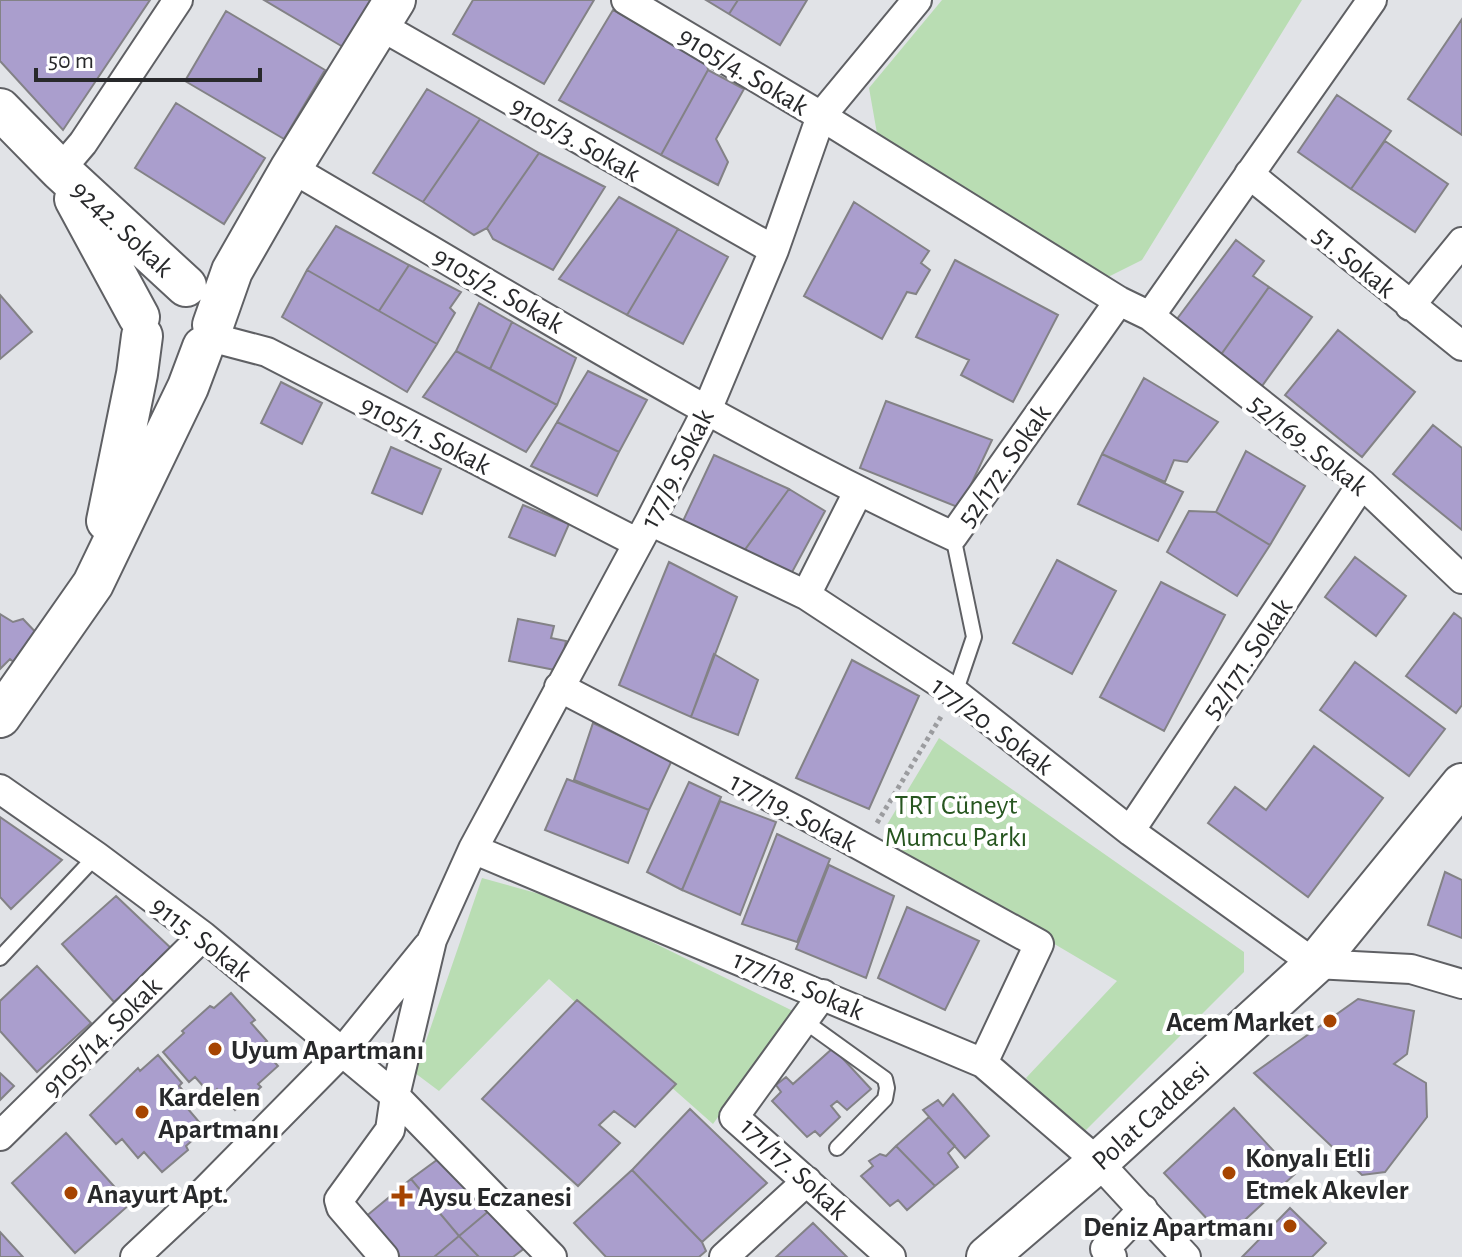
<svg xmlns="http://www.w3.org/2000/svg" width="1462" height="1257" viewBox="0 0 1462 1257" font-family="'Alegreya Sans',sans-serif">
<rect width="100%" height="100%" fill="#e1e3e7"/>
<path fill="#b9ddb3" d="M942,0H1302L1142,260L1108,277L878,139L869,88Z
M939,738L1244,952V972L1080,1136L1026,1078L1117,981L907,857L885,828Z
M482,878L572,903L793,1011L713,1124L549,979L439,1091L415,1073Z"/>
<path fill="#aa9ecd" stroke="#838286" stroke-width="2" d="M0,0H150L63,130L0,61Z
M264,0H372L343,47Z
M473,0H594L544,84L453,34Z
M706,0H738L729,14Z
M738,0H807L780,45L729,14Z
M613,10L707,64L708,70L661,155L559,100Z
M226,11L325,70L284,139L185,81Z
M1462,19V135L1408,99Z
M708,70L744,89L716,139L728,162L718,185L661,155Z
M427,89L480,119L423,202L373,173Z
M1337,95L1391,131L1351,189L1298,152Z
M176,103L265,158L224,224L135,168Z
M480,119L539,153L487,228L474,235L423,202Z
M1385,141L1448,184L1415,232L1351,189Z
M539,153L605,187L553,270L493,239L487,228Z
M619,197L678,229L627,315L559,279Z
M854,202L929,251L921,263L930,270L916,294L907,292L882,339L804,296Z
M336,226L409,265L379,311L307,270Z
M678,229L728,257L683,344L627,315Z
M1236,240L1264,261L1253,276L1269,287L1220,356L1174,323Z
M955,260L1058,315L1013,402L961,375L969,360L916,337Z
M409,265L461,292L450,308L455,313L437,344L379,311Z
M307,270L437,344L407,392L282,317Z
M1269,287L1312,317L1262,386L1220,356Z
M0,295L32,332L0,359Z
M479,303L512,322L490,369L456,351Z
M512,322L576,358L557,405L490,369Z
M1338,330L1415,392L1362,457L1285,395Z
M456,351L557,405L526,452L423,397Z
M588,371L647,400L619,452L557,422Z
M1144,378L1218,422L1187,462L1174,460L1165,482L1102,454Z
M281,382L322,403L302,444L261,423Z
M886,401L992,440L960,508L860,468Z
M557,422L619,452L597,496L531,466Z
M1433,425L1462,448V530L1393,474Z
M391,447L441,469L422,514L372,493Z
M1246,451L1305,486L1270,545L1216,512Z
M1102,454L1183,492L1158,541L1078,504Z
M714,455L789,489L744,551L683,521Z
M789,489L825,511L790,576L744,551Z
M523,505L569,524L555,556L509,537Z
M1189,511L1216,512L1270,545L1237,596L1167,552Z
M1355,557L1406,596L1376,636L1325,597Z
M1057,560L1116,591L1072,674L1013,643Z
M669,562L737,597L691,717L619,685Z
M1161,582L1225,615L1164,731L1100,697Z
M1454,613L1462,619V705L1456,713L1406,676Z
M0,614L13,622L23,619L45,642L22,669L10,659L0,669Z
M518,619L554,626L551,638L566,641L560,671L509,661Z
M714,654L758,680L738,735L691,717Z
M852,660L919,696L869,809L796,778Z
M1355,662L1445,729L1409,776L1320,710Z
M593,723L672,760L649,810L574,780Z
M1314,746L1383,798L1308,897L1208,823L1235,787L1266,810Z
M567,779L649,810L628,863L545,830Z
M689,782L721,797L682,890L647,872Z
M720,801L776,822L740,915L682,890Z
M0,817L62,860L11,909L0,897Z
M777,834L830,859L797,942L742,924Z
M829,865L894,896L866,978L796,949Z
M1445,872L1462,880V938L1428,925Z
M116,896L174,951L114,1002L62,944Z
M907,907L979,941L945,1010L878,978Z
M37,966L91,1023L37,1072L0,1031V1001Z
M231,993L255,1020L251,1023L267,1041L260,1046L278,1066L258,1084L261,1087L235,1110L217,1089L211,1095L195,1077L189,1082L163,1052L184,1033L182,1031L210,1006L214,1008Z
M1358,999L1414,1011L1407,1054L1394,1064L1426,1083L1427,1117L1385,1172L1362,1175L1254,1073Z
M577,1000L676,1084L635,1127L614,1111L599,1125L620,1143L578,1186L482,1099Z
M833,1048L871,1089L847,1110L837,1101L831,1106L840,1117L820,1136L815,1131L807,1137L772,1101L781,1092L776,1085L786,1077L793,1084Z
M158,1055L182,1083L179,1086L194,1103L188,1109L205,1129L186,1146L188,1150L162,1172L144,1152L138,1158L122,1139L116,1144L90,1115L138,1068L140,1071Z
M0,1073L14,1086L0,1100Z
M953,1094L989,1136L965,1158L923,1110L938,1100L943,1106Z
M1234,1108L1295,1174L1225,1238L1164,1173Z
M690,1109L767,1183L702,1242L632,1170Z
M929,1117L955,1146L948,1153L958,1167L935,1186L896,1146Z
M66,1133L130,1204L75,1253L12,1183Z
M896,1146L935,1186L907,1210L898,1200L890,1206L861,1176L873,1166L869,1161L880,1154L886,1156Z
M445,1154L496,1205L459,1236L411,1179Z
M632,1170L702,1242L706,1251L699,1257H606L574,1223Z
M411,1179L459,1236L434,1257H400L364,1218Z
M496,1205L530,1244L513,1257H479L459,1236Z
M1290,1208L1326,1243L1312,1257H1242Z
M813,1223L847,1257H776Z
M0,1232L23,1257H0Z
M459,1236L479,1257H434Z"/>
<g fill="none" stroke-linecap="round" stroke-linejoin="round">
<g stroke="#5f6064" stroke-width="18">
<path id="service" d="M953,536L974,637L955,693
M0,958L96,856
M803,1020L885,1079L887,1088L885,1099L837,1148"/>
</g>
<g stroke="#5f6064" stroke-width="32">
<path id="minor" d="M626,0L821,116L1119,301L1150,316L1362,484L1462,579
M379,25L774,250
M291,168C509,295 724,430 953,536L1119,301
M60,170L83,143L178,0
M1249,174L1462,346
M1410,306L1462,242
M1150,316L1372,0
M210,337L267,352L638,543
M650,521L806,595L955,693L1130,831L1315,964L1411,969L1462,984
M806,595L858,492
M559,687L803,814L1039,944L983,1063
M0,789L96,856L203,936L395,1096L552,1257
M1130,831L1362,484
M473,849L983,1063L1098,1162L1186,1257
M823,994L734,1117L891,1257
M0,1136L203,936
M135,1257L198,1198L342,1052L427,947
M384,1257L341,1207L339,1200L390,1130L395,1096L432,940L473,849L650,521L707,410L774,250L821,116L917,0
M724,1257L807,1181
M1112,1257L1105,1249L1143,1209"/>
</g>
<g stroke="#5f6064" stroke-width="44">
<path id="secondary" d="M0,109L60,170L186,286
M75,199L139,317
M213,325L232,271L291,168L395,0
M107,521L137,374L142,336
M0,717L93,584L188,387L203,347
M987,1257L1098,1162L1315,964L1462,784"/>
</g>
<path stroke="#9b9c9f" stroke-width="5" stroke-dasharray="4 4" stroke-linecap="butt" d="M877,823L942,715"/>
<use href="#service" stroke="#fff" stroke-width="14"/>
<use href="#minor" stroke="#fff" stroke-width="28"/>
<use href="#secondary" stroke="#fff" stroke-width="40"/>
</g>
<g fill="#a64401" stroke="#fff" stroke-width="3">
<circle cx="1330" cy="1021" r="8"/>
<circle cx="215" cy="1049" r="8"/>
<circle cx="142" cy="1112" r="8"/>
<circle cx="1229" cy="1173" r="8"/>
<circle cx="71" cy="1193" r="8"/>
<path d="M398 1184h8v8h8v8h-8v8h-8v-8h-8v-8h8z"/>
<circle cx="1290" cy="1226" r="8"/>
</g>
<g text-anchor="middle" stroke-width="8" stroke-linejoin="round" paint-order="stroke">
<g font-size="28" fill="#28292b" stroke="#fff">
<text transform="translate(744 70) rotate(31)" y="10">9105/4. Sokak</text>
<text transform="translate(576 138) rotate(30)" y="10">9105/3. Sokak</text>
<text transform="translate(123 228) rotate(43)" y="10">9242. Sokak</text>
<text transform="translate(1355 261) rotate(39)" y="10">51. Sokak</text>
<text transform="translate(499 289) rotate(30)" y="10">9105/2. Sokak</text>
<text transform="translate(426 434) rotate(27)" y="10">9105/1. Sokak</text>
<text transform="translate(1309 444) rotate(39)" y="10">52/169. Sokak</text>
<text transform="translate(1003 465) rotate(-55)" y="10">52/172. Sokak</text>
<text transform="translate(676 468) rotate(-63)" y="10">177/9. Sokak</text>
<text transform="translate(1246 658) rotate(-56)" y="10">52/171. Sokak</text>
<text transform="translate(993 725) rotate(37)" y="10">177/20. Sokak</text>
<text transform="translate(794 811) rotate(28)" y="10">177/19. Sokak</text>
<text transform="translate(202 938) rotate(38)" y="10">9115. Sokak</text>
<text transform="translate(799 984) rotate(23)" y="10">177/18. Sokak</text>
<text transform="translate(101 1036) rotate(-45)" y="10">9105/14. Sokak</text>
<text transform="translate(1150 1115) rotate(-42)" y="10">Polat Caddesi</text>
<text transform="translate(795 1168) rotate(43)" y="10">171/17. Sokak</text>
</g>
<g font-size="28" fill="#275620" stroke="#fff">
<text x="956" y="814">TRT Cüneyt<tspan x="956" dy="32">Mumcu Parkı</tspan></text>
</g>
<g font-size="28" font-weight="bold" fill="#28292b" stroke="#fff" text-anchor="start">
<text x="1314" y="1031" text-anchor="end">Acem Market</text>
<text x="231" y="1059">Uyum Apartmanı</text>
<text x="158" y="1106">Kardelen<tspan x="158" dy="32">Apartmanı</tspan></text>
<text x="1245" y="1167">Konyalı Etli<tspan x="1245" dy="32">Etmek Akevler</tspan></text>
<text x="87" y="1203">Anayurt Apt.</text>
<text x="418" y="1206">Aysu Eczanesi</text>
<text x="1274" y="1236" text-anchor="end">Deniz Apartmanı</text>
</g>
</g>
<path d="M36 68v12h224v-12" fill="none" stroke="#28292b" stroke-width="4"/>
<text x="48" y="68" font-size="24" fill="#28292b" stroke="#ffffff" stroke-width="6" paint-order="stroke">50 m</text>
</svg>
